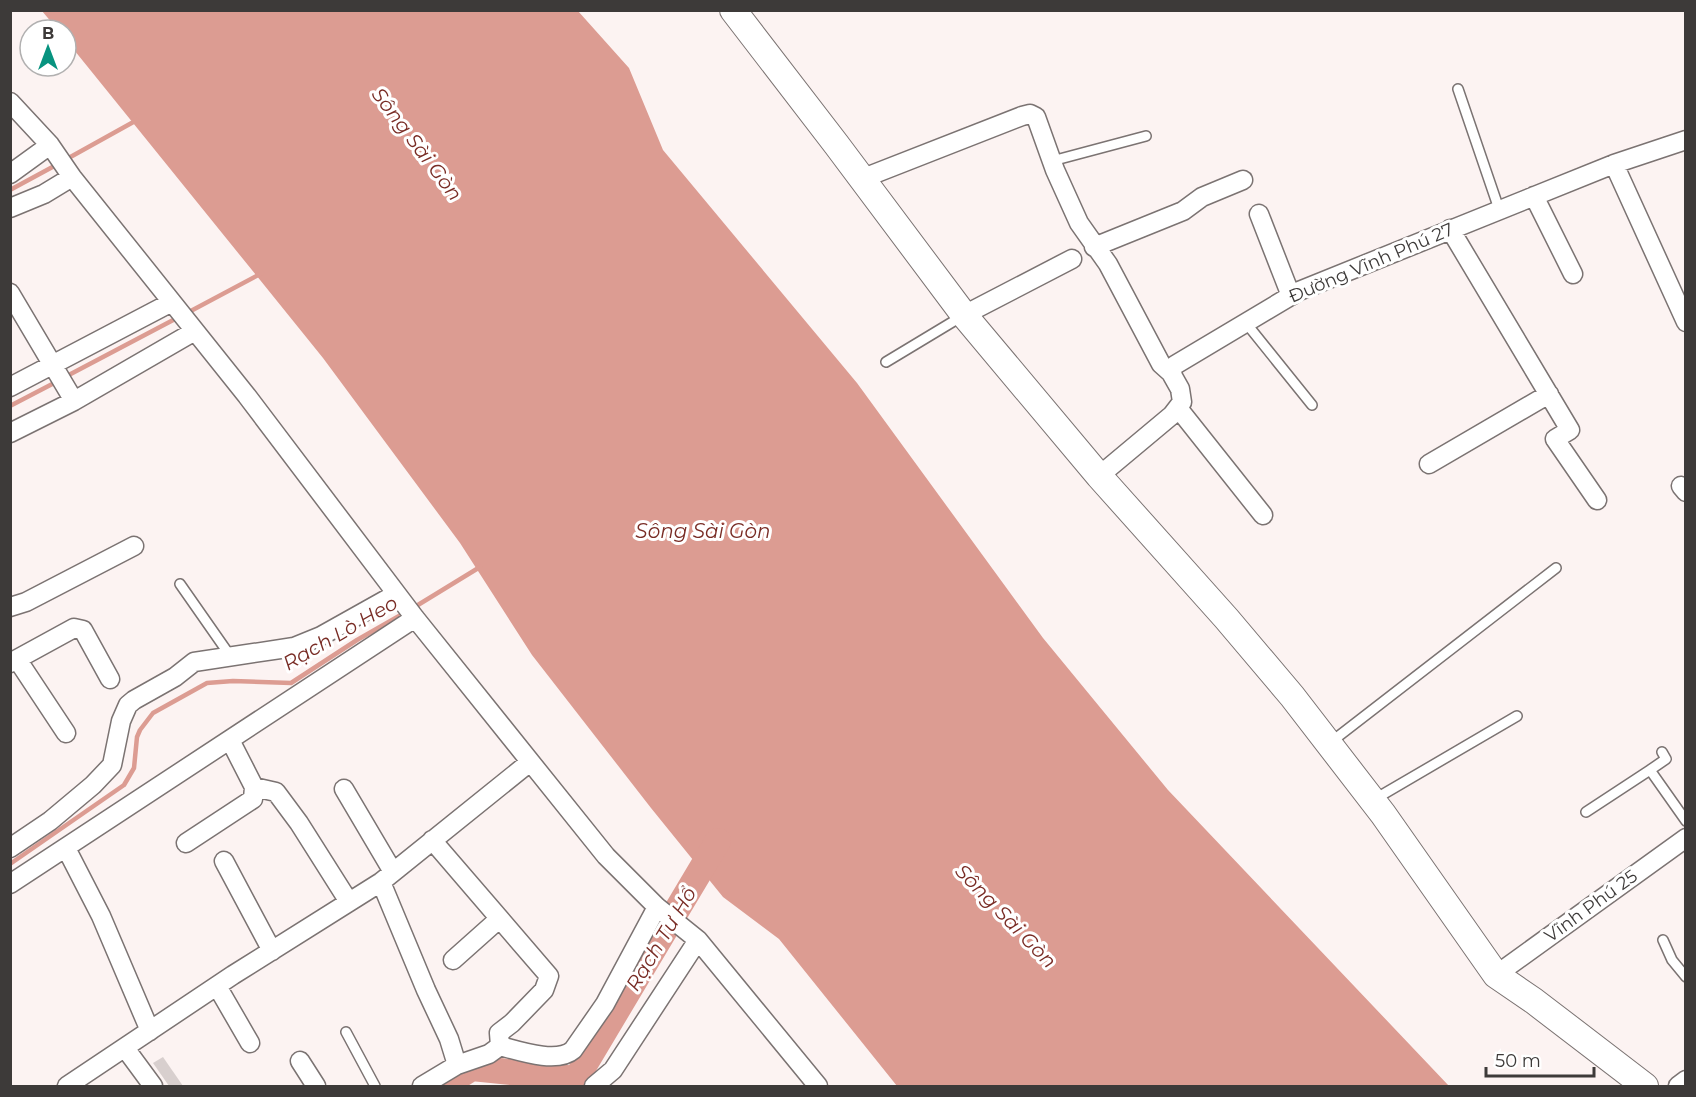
<svg xmlns="http://www.w3.org/2000/svg" width="1696" height="1097" viewBox="0 0 1696 1097" font-family="Montserrat,sans-serif">
<rect width="100%" height="100%" fill="#fcf3f2"/>
<path fill="#dc9c92" d="M42,11H578L629,68L663,150L857,383L1043,638L1168,790L1449,1086H897L779,939L723,897L651,808L532,655L460,543L323,358L66,40V30H58Z"/>
<g fill="none" stroke-linecap="round" stroke-linejoin="round">
<path stroke="#dc9c92" stroke-width="4.5" d="M65,160L137,120
M10,190L58,164
M187,313L262,273
M65,377L177,318
M10,406L58,381
M413,608L480,567
M10,864L124,785L134,768L137,737L140,730L153,713L207,683L233,681L291,683L357,640L406,612"/>
<path stroke="#dc9c92" stroke-width="26" d="M443,1086L472,1068L576,1079L718,841"/>
</g>
<path fill="#d8cfce" d="M163,1057L183,1086H169L153,1063Z"/>
<g fill="none" stroke-linecap="round" stroke-linejoin="round">
<g stroke="#7b7372" stroke-width="12">
<path id="lane" d="M1458,89L1499,209
M1052,161L1146,136
M1246,323L1312,405
M886,362L964,315
M180,584L231,657
M1331,742L1556,568
M1650,770L1666,759L1662,752
M1375,799L1517,716
M1586,812L1650,770L1686,821
M1663,940L1672,960L1686,977
M346,1032L375,1086"/>
</g>
<g stroke="#7b7372" stroke-width="21">
<path id="street" d="M10,102L50,145L72,177L247,396L415,618L606,856L657,907L698,940L818,1086
M1614,164L1686,322
M10,174L50,145
M861,179L1022,116L1030,114L1036,117L1055,170L1079,223L1108,264L1161,364L1171,373
M1534,196L1573,274
M10,208L44,194L72,177
M1259,214L1291,296
M1450,229L1570,430L1555,439L1597,500
M1094,247L1183,211L1202,197L1243,180
M10,293L74,401
M964,315L1072,259
M10,387L172,302
M1178,408L1263,515
M10,433L74,401L195,331
M1429,464L1549,394
M1099,476L1172,415L1182,402L1180,389L1171,373L1175,365L1299,291L1614,164L1686,140
M1681,486L1686,492
M10,607L26,602L134,546
M17,659L66,733
M10,663L74,628L83,630L110,679
M254,787L276,792L299,823L349,902
M344,789L393,872
M432,840L549,976L544,990L512,1023L499,1033L500,1046C519,1051 557,1064 573,1050L605,1004L657,907
M186,843L253,799L254,787L230,740
M10,848L50,821L93,785L112,765L121,721L128,705L134,700L175,677L194,662L294,647L321,636L396,594
M66,848L101,916L150,1031
M224,861L272,951
M381,882L426,990L449,1039L457,1065
M10,884L415,618
M453,960L499,919
M1496,975L1686,838
M217,986L250,1043
M125,1048L153,1086
M300,1061L316,1086
M67,1086L233,975L381,882L530,762
M422,1086L457,1065L489,1054L500,1046
M594,1086L613,1070L698,940
M1678,1086L1686,1080"/>
</g>
<g stroke="#7b7372" stroke-width="28">
<path id="secondary" d="M733,10L836,144L964,315L1099,476L1226,618L1292,696L1383,814L1496,975L1534,1001L1645,1086"/>
</g>
<use href="#lane" stroke="#fff" stroke-width="9"/>
<use href="#street" stroke="#fff" stroke-width="18"/>
<use href="#secondary" stroke="#fff" stroke-width="26"/>
</g>
<g text-anchor="middle" stroke-width="6" stroke-linejoin="round" paint-order="stroke">
<g font-size="18" fill="#3d3a39" stroke="#fff">
<text transform="translate(1371 263) rotate(-23)" y="6">Đường Vĩnh Phú 27</text>
<text transform="translate(1591 906) rotate(-36)" y="6">Vĩnh Phú 25</text>
</g>
<g font-size="20" font-style="italic" fill="#792c25" stroke="#fff">
<text transform="translate(417 144) rotate(53)" y="7">Sông Sài Gòn</text>
<text x="703" y="538">Sông Sài Gòn</text>
<text transform="translate(340 633) rotate(-30)" y="7">Rạch Lò Heo</text>
<text transform="translate(1006 916) rotate(46)" y="7">Sông Sài Gòn</text>
<text transform="translate(661 939) rotate(-59)" y="7">Rạch Tư Hổ</text>
</g>
</g>
<rect width="1696" height="1097" fill="none" stroke="#3d3a39" stroke-width="24"/>
<g transform="translate(48 48)"><circle r="28" fill="#ffffff" stroke="#b1b0b0" stroke-width="1.5"/>
<path d="M0-4.5L10 22L0 15L-10 22Z" fill="#07937f"/>
<text y="-9" font-size="16" font-weight="bold" text-anchor="middle" fill="#3d3a39">B</text>
</g>
<path d="M1486 1067v9h108v-9" fill="none" stroke="#3d3a39" stroke-width="3"/>
<text x="1495" y="1067" font-size="18" fill="#3d3a39" stroke="#ffffff" stroke-width="4.5" paint-order="stroke">50 m</text>
</svg>
